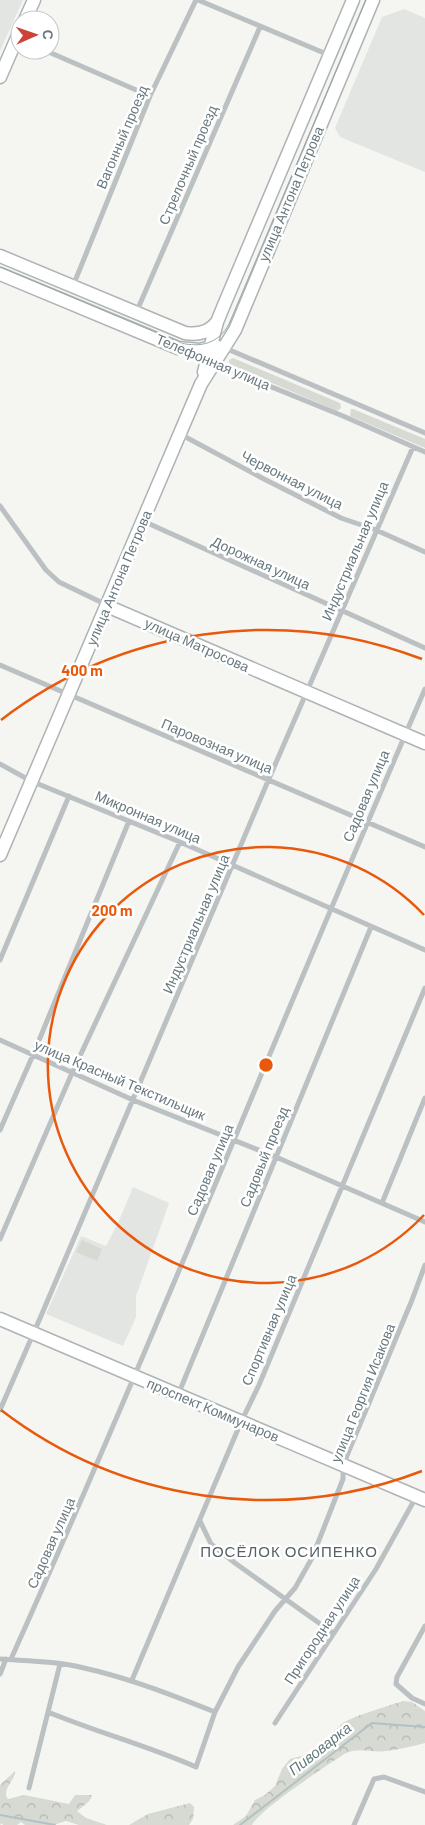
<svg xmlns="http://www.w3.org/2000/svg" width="425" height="1825" viewBox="0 0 425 1825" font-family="Barlow,sans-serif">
<defs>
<pattern id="forest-crowns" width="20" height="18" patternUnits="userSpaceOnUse" patternTransform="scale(1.25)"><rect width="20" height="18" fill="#d6dad2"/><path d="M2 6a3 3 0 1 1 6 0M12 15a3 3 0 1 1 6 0" fill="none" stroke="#b1b6b0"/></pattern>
</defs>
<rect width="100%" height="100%" fill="#f5f5f2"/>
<path fill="#e3e5e3" d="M0,0H23L0,51Z
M404,9L425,18V172L340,137L335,128L382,17Z
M133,1187L169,1203L136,1296V1317L123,1346L46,1314L81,1236L106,1246L118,1223Z"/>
<path fill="#d6dad2" d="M233,358L340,403L341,408L337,411L230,365L229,360Z
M351,409H353L425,439V448L350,416Z
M82,1240L102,1249L97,1261L76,1252Z"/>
<path fill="url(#forest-crowns)" d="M403,1701L412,1702L425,1711V1743C412,1746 399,1750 386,1751C371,1753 360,1747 346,1753C330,1763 259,1810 252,1825H233L246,1816L255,1800L265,1795L275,1786L282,1769L290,1759L313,1753L320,1749L331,1734L344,1722L360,1715Z
M15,1771C15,1781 6,1783 6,1796L8,1799L24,1795L69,1804L75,1795H92C91,1802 83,1806 77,1811L86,1818L107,1825H79L66,1821L53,1825H25L21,1822L17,1825H3L2,1823L0,1825V1785Z
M190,1803L194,1807L193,1819L189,1825H129L148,1814Z"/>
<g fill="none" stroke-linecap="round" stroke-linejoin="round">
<path stroke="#b4c1c2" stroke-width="2" d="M0,1815L55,1825
M240,1825L372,1723L425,1727"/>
<g stroke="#adb4b6" stroke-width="15">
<path id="secondary" d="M25,20L34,0
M0,77L20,31
M0,256L185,333C198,335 209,333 217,322
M0,274L178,348L199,350L216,346
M204,372L217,322L224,305L353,0
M107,606L425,743
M0,855L201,384L235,330L373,0
M0,1319L425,1500"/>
</g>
<path stroke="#bbc0c2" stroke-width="5" d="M198,0L329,55
M44,50L150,96
M73,286L150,96L196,0
M136,313L260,27
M225,348L425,433
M213,363L343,416L425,452
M180,434L262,478L341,518L376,530L425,552
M0,506L46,570L59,582L107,605
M143,521L425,648
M0,665L425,847
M0,764L31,781L180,842L425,950
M0,960L69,796
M0,1040L133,1100L276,1157L425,1222
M0,1130L33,1055L129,821
M382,1203L425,1098
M0,1239L72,1073L180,842
M178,1395L371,927
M0,1410L41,1316L268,781L413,447
M200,1521L211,1544L235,1563L333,1633
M425,1626L397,1677L396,1684L412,1698L425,1704
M0,1659C28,1661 56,1661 84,1668C129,1678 172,1695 215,1712
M11,1659C155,1338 285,1011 425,689
M0,1674L6,1659
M132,1680L241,1422L259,1385L425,988
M48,1712C96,1732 148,1746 196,1767L215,1712L238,1667L275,1611L295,1588L312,1558L343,1479V1465L412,1300L425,1265
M275,1723L376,1569L416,1497
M29,1788L60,1664
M354,1825L374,1779L384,1777L425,1792"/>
<use href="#secondary" stroke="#fff" stroke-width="12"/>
<path stroke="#9da5a7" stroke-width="1" d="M0,267L181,343C201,348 219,343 229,324L366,0"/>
</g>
<g fill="none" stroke="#e8590c" stroke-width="2.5">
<path d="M424 1215A218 218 0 1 1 424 915"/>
<path d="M422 1471A435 435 0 0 1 1 1410M1 720A435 435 0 0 1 422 659"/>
</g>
<g text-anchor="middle" stroke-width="5" stroke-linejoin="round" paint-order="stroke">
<g font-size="14" fill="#68797f" stroke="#fff">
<text transform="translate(122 137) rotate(-67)" y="5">Вагонный проезд</text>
<text transform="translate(188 165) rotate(-67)" y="5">Стрелочный проезд</text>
<text transform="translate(291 194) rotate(-67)" y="5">улица Антона Петрова</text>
<text transform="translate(213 362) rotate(23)" y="5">Телефонная улица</text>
<text transform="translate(292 480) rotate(27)" y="5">Червонная улица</text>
<text transform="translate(355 551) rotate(-67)" y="5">Индустриальная улица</text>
<text transform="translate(261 563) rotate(25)" y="5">Дорожная улица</text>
<text transform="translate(119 578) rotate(-67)" y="5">улица Антона Петрова</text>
<text transform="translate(197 645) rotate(24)" y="5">улица Матросова</text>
<text transform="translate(217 746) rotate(23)" y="5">Паровозная улица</text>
<text transform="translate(366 796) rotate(-67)" y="5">Садовая улица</text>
<text transform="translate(148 817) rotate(23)" y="5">Микронная улица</text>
<text transform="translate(196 924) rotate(-67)" y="5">Индустриальная улица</text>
<text transform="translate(120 1080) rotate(23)" y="5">улица Красный Текстильщик</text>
<text transform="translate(264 1157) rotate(-68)" y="5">Садовый проезд</text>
<text transform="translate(210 1170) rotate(-67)" y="5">Садовая улица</text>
<text transform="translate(269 1330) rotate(-67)" y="5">Спортивная улица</text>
<text transform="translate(363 1393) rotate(-68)" y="5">улица Георгия Исакова</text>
<text transform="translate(213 1410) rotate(23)" y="5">проспект Коммунаров</text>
<text transform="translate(51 1543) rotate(-66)" y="5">Садовая улица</text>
<text transform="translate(322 1630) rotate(-57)" y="5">Пригородная улица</text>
</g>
<g font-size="15" letter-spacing="1" fill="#556166" stroke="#fff">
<text x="289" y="1557">ПОСЁЛОК ОСИПЕНКО</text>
</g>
<g font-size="15" font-style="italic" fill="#647a7c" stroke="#fff">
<text transform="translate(320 1749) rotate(-38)" y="5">Пивоварка</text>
</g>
</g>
<circle cx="266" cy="1065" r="8" fill="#e8590c" stroke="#fff" stroke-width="2.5"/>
<g font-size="15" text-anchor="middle" font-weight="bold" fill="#e8590c" stroke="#fff" stroke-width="5" stroke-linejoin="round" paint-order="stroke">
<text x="82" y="676">400 m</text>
<text x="112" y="916">200 m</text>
</g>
<g transform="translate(35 35) rotate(88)"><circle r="24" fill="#ffffff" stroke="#c3c9cc"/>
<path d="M0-4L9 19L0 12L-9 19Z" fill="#cc433c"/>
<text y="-8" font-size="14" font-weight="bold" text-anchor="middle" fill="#68797f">С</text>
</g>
</svg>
